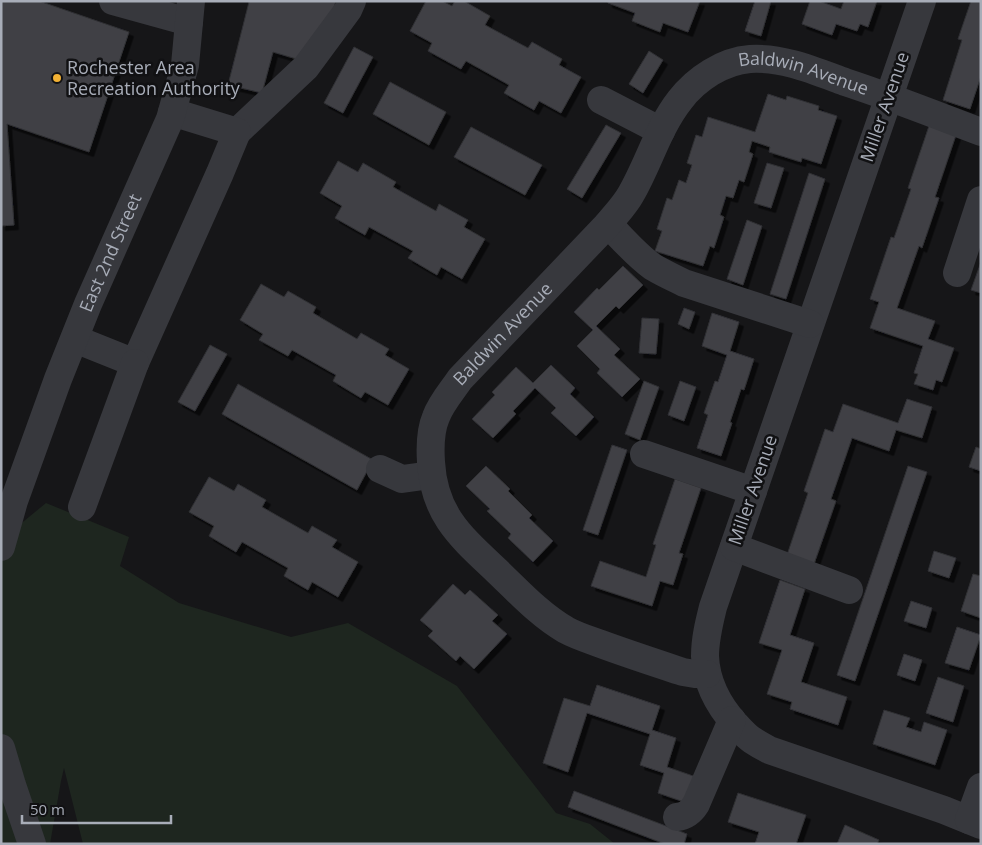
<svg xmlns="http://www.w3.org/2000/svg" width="982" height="845" viewBox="0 0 982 845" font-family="'Open Sans',sans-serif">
<defs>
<filter id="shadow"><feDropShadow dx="4.5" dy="4.5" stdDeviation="0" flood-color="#0009"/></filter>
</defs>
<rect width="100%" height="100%" fill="#161618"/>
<path fill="#1e261f" d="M46,503L129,537L120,566L179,603L291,637L348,623L457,686L556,813L590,824L615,844H83L64,768L61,781L50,844H1V540Z"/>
<path fill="#404145" stroke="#303034" filter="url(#shadow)" d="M1,1H39L129,32L89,152L7,124L14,225L1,226Z
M247,1H336L329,22L300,60L273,52L262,93L228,85L249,2Z
M426,1H442L452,6L455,1H464L490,16L485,25L528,48L532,42L562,59L559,65L581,77L561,113L539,101L534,110L504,93L509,85L466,61L461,69L428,51L432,43L410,31Z
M608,1H700L688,32L663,23L660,32L632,21L635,13L608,3Z
M755,1H771L761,36L745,31Z
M810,1H819L841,9L844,1H877L868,27L860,24L857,31L836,24L832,35L802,24Z
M971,1H981V76L970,109L943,100L962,40L958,39Z
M354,47L373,57L343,113L324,103Z
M649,51L663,60L643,93L629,84Z
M390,82L446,112L429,145L373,114Z
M768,94L786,100L787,96L819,106L818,110L837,116L821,164L802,158L801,162L769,152L770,147L752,141L749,152L753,154L744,182L739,180L733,198L726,196L720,215L724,217L714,248L710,246L703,266L655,251L662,231L657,229L667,198L672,200L679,180L686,183L692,165L687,163L696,135L702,137L708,117L755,132Z
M606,125L621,133L582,198L567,189Z
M929,126L956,135L935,197L939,198L922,248L919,246L897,308L935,321L928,339L954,348L942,382L936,380L933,390L914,384L918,374L914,373L923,346L870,328L879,302L870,299L891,237L894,238L911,189L908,188Z
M471,127L542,165L525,195L454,157Z
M338,161L358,172L363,163L396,182L393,187L436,211L439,204L468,220L464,227L485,239L462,279L441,267L437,275L408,258L413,251L369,227L365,235L335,218L342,206L320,193Z
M767,163L784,168L771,208L754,203Z
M809,173L825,179L786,299L770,294Z
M747,220L762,226L743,285L727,279Z
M981,262V293L971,290Z
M623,266L643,285L619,309L616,306L596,326L620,349L614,355L640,379L622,397L597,373L600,369L577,346L593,330L574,312L597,288L599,290Z
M261,284L284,297L288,291L316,307L313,313L357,339L361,333L389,349L385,355L409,369L388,405L365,392L361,398L333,381L336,375L292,350L288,356L259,340L263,334L240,320Z
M684,308L695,312L689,329L678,324Z
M712,313L739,322L730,351L754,359L744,390L741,389L730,422L732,423L721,456L697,448L708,415L704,413L715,381L718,382L727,355L702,346Z
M642,318L659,319L656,354L639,353Z
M210,345L227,354L195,411L178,402Z
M551,365L575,388L570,394L594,417L576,436L551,413L556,408L535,388L513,411L516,414L493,438L472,419L495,395L492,392L516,367L533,383Z
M644,381L659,387L640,440L625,434Z
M680,381L696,387L684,421L668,415Z
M238,384L373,460L357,490L222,414Z
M907,399L932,407L922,438L896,430L889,451L852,438L831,499L836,501L814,564L787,555L808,493L804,491L825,429L833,432L843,404L898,423Z
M612,445L627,450L598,535L583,530Z
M976,447L981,449V471L969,467Z
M486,466L510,489L508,491L532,515L529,518L553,541L533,562L508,538L511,534L487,511L490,509L466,486Z
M908,466L927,472L855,681L837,675Z
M209,477L234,491L238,484L266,500L262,507L308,533L312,526L337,540L332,547L358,562L338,597L312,582L308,590L284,576L288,568L242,542L236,552L209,536L214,526L189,512Z
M675,479L701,488L679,553L683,554L673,585L660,581L652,606L591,586L600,561L646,577L656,545L653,544Z
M934,551L956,558L949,578L928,571Z
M973,574L981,576V618L961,611Z
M780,580L805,589L790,635L814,643L801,682L847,697L838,725L790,709L792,702L767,694L782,650L759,643Z
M453,584L465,595L470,590L498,615L492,621L507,634L474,669L460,656L456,661L428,636L433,631L420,620Z
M911,601L932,608L926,628L904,621Z
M957,627L981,635L969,670L945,663Z
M904,654L922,660L915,681L897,675Z
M938,677L964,686L953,722L926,713Z
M597,685L660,706L652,730L676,738L667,767L699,778L690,804L658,793L664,773L640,765L650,734L587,713L568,772L543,763L564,698L590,706Z
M884,710L910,718L906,727L921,732L924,722L947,730L935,765L873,744Z
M574,791L687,834L684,844H665L568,807Z
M738,793L806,815L796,844H755L759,832L728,822Z
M845,825L879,840L877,844H837Z"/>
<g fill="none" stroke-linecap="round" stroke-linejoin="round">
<g stroke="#37383d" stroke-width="28">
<path d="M113,1L189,22"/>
<path d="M922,1L713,607C709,623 705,639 705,656C706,683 718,705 736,725C741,730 746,736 752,740C758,744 764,747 769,750L944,810L981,825"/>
<path d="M601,100L661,131"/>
<path d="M237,132L306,67L348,10L352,1"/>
<path d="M608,224C622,238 636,255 653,267C663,273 674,278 684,283L810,324"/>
<path d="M957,273L981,200"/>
<path d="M75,339L135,363L220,173L237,132L172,112"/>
<path d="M644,454L753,491"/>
<path d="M380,469L402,479L431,475"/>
<path d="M82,507L135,363"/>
<path id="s1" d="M1,547L14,501L58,379L88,304L170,119L185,65L191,1"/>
<path d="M734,547L849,590"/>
<path id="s2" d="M707,674H695L683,672C656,663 628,654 601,644C590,640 577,636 566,630C540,615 519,592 497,571C461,537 434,515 431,462C430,447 430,431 436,417C441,403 452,391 460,379L608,224C616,214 625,205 631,194C649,163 658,128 680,100C696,79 723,61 750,59C783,57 815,71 845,82C891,97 936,115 981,132"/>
<path d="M1,748L12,785L32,844"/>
<path d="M677,817C686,816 691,812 696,804L732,720"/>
<path d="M969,820L981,787"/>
</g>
</g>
<circle fill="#f2b134" stroke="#111113" stroke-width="2" cx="57" cy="78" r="5"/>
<g text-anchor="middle" stroke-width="5" stroke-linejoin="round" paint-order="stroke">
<g font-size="18" fill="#a8adb8" stroke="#111113" text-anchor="start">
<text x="67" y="74">Rochester Area<tspan x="67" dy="21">Recreation Authority</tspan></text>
</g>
<g font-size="18" fill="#a8adb8" stroke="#111113">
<text dy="6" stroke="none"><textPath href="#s2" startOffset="959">Baldwin Avenue</textPath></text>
<text transform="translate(885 107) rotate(-71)" y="6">Miller Avenue</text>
<text dy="6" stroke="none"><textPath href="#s1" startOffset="314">East 2nd Street</textPath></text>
<text dy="6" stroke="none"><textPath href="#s2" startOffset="524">Baldwin Avenue</textPath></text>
<text transform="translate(753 490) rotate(-71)" y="6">Miller Avenue</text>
</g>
</g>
<rect width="982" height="845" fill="none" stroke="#a8adb8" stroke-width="5"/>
<path d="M22 815v8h149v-8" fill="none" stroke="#a8adb8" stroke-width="2.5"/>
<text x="30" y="815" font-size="15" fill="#a8adb8" stroke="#111113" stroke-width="4" paint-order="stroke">50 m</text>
</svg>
